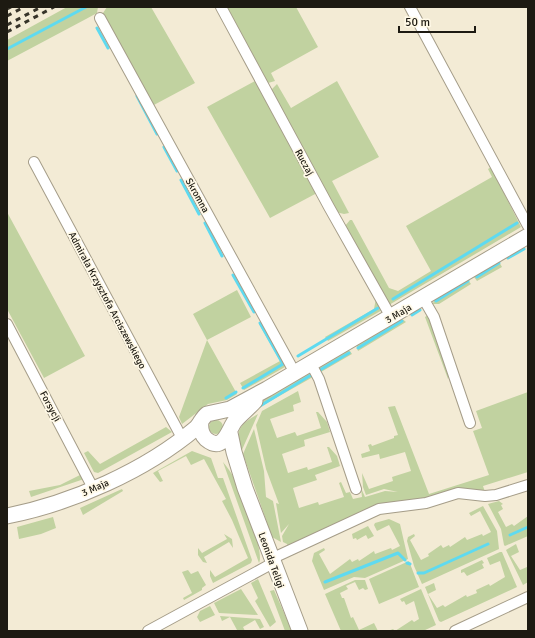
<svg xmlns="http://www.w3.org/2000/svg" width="535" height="638" viewBox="0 0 535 638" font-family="Signika,sans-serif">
<rect width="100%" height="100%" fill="#f3ebd5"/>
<path fill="#c1d2a0" d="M67,7H98L97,13L86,19L7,61V40Z
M107,7H151L195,83L152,106L103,13Z
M227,7H296L318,47L271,73L275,81L268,83Z
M255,81L317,193L270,218L207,107Z
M337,81L379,157L332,181L349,213L344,214L336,212L270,91L277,84L291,108Z
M491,167L521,227L389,305L345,226L350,220H352L389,288L398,291L431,271L406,226L492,177L488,169Z
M7,212L85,356L44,378L7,309Z
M498,260L502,267L477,281L474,277L475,274Z
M465,279L468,280L471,284L439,304H433L434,299Z
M237,290L251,317L207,340L237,394L227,400L208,404L182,424L179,417L207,340L193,314Z
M376,298L384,309L328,341L325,337L374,309Z
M428,315L450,372L448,379L425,317Z
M401,318L406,322L358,351L356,344Z
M262,322L285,367L244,390L240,383L280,361L259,324Z
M346,350L350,351L352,354L321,372L319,369L321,365Z
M307,373L313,377L251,412L269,395Z
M298,391L301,402L293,405L294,411L270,419L277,438L295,432L297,436L321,428L316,412H318L327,422L330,432L304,440L305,446L282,454L288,473L307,467L308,470L332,462L327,447H329L337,456L340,466L315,475L317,480L293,488L299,508L318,502L319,505L344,497L339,483L341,482L346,493L350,492L353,499L362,497L361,488L365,497L385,491L398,492L384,489L366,495L363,487L362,473L369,489L393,481L392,477L411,471L405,452L380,459L379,454L362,458L361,454L370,451L368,445L371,444L372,446L394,438V436L398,435L388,407L395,406L429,494L489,475L473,431L482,428L476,411L528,392V472L483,486L485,492L459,489L430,498L412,501L289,549L287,544L283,542L282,536L289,524L281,533L276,503L279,504L266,469L256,425L262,411Z
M258,414L241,452C235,429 239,425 258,414Z
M209 427a7 7 0 1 1 14 0a7 7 0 1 1-14 0Z
M166,427L172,432L98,473L94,472L84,453L88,451L100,464Z
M254,429L264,471L266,497L273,501L281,542L272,537L243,454Z
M192,451L211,458L218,478H223L252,560L251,563L213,583L210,576V570L215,577L248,558L232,520L222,501L226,499L204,459L191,465L186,456L158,471L163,481L160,482L153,473Z
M223,462C227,467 231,472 234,478C241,490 265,552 259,563Z
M82,474L84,479L31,497L29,491L60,485Z
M122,489L123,491L83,515L80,508Z
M499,501L503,504L501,505L503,509L498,512L506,527L512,524L514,526L528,516V536L505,546L504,545L501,529L488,504Z
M483,506L497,531L499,549L422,584L414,566L407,541L408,537L414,534L415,536L410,540L421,560L429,556L428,554L441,545L443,548L449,545L450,547L465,537L467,540L482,534L483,536L491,532L480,511L471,516L469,513Z
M53,517L56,528L41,534L19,539L17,527Z
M389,519L400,524L408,559L365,578L354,577L324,590L312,561L314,553L324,548L325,550L319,554L330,574L350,559L352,562L358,559L359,561L374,551L375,554L391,548L392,550L400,546L389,525L377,531L374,525L375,523Z
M368,526L374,536L368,539L366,535L357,540L356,538L353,539L352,534Z
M224,534L232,539L233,548L229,542L204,557L207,563L203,562L198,555V548L202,553L227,539Z
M516,544L519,552L511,556L520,570L527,567L528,582L523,585L506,550Z
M500,552H502L517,587L441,622L439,621L425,587L434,583L436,590L428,594L437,608L443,605L445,607L466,595L467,597L477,593L476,590L489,584L490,586L505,577L500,561L490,565L487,558Z
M482,560L484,563L482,564L484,568L467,576L464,572L461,573V570Z
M409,561L419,587L379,604L369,579Z
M188,570L191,574L198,571L206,585L202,588V590L184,600L183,598L192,593L182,572Z
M258,579L276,622L270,627L255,601L258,598L251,583Z
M355,580H365L368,589L365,590L363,588L359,590L355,582L346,586L348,589L340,593L342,598H344L351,618L353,617L359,630L374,623L378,631H341L325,594Z
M241,589L258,615L219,613L214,603Z
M421,589L436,625L423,631H388L393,629L395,631L412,620L414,622L419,619L414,601L406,605L404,601L402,602L400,599Z
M274,590L292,631H285L270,591Z
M210,606L215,615L200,622L197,617L200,611Z
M220,616L260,619L264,627L260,629L255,620L243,627L245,631H235L237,630L230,617L222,621Z"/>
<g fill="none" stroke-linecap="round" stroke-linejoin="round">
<path stroke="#5edaf0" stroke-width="3" d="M97,28L108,48
M7,49L86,7
M137,96L157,134
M164,147L177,171
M181,180L199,214
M205,223L222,256
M508,258L524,249
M233,275L254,312
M477,277L499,263
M393,299L517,223
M436,301L468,281
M412,315L420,310
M358,348L402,321
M298,356L378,308
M320,370L349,353
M243,388L283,364L260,323
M226,398L236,392
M260,406L311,375
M510,535L528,527
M407,563L410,564
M418,573H424L488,544
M325,582L398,553L405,560"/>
<g stroke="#a59d89" stroke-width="12">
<path id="street" d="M221,7L329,207L391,317
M410,7L528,226
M100,18L295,373
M34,162L182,438
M423,298L434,317L470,423
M7,324L93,488
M311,364L319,379L356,489
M271,559L379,509L426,503L458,493L485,496L496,495L528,485
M148,631L273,563
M455,631L528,597"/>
</g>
<g stroke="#a59d89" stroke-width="17">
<path id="secondary" d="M201,421C200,428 201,434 206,439C224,454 229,428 235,421C241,414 249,408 255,401
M230,433L234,452L245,488L300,631
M7,516C72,503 145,471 196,428C200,424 202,418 207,414L230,409L267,389L528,236"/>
</g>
<use href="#street" stroke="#fff" stroke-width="10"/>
<use href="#secondary" stroke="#fff" stroke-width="15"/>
<path stroke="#363329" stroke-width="3" stroke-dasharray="5 5" stroke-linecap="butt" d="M7,9L11,7
M7,16L24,7
M7,25L41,7
M7,32L54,7"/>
</g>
<g text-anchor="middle" stroke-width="3.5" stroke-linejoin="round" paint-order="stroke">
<g font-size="10" fill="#1d1a12" stroke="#fff9e7">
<text transform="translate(305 162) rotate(62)" y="4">Ruczaj</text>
<text transform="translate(198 195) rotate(61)" y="4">Skromna</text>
<text transform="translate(108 300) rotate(62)" y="4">Admirała Krzysztofa Arciszewskiego</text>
<text transform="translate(398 313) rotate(-31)" y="4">3 Maja</text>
<text transform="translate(51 406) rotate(62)" y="4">Forsycji</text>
<text transform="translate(95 487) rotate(-24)" y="4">3 Maja</text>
<text transform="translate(272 560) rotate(70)" y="4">Leonida Teligi</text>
</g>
</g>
<rect width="535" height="638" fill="none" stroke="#1d1a12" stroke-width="16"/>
<path d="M399 26v6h76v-6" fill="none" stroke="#1d1a12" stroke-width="2"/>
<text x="405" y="26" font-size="12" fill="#1d1a12" stroke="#fff9e7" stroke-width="3" paint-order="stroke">50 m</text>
</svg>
